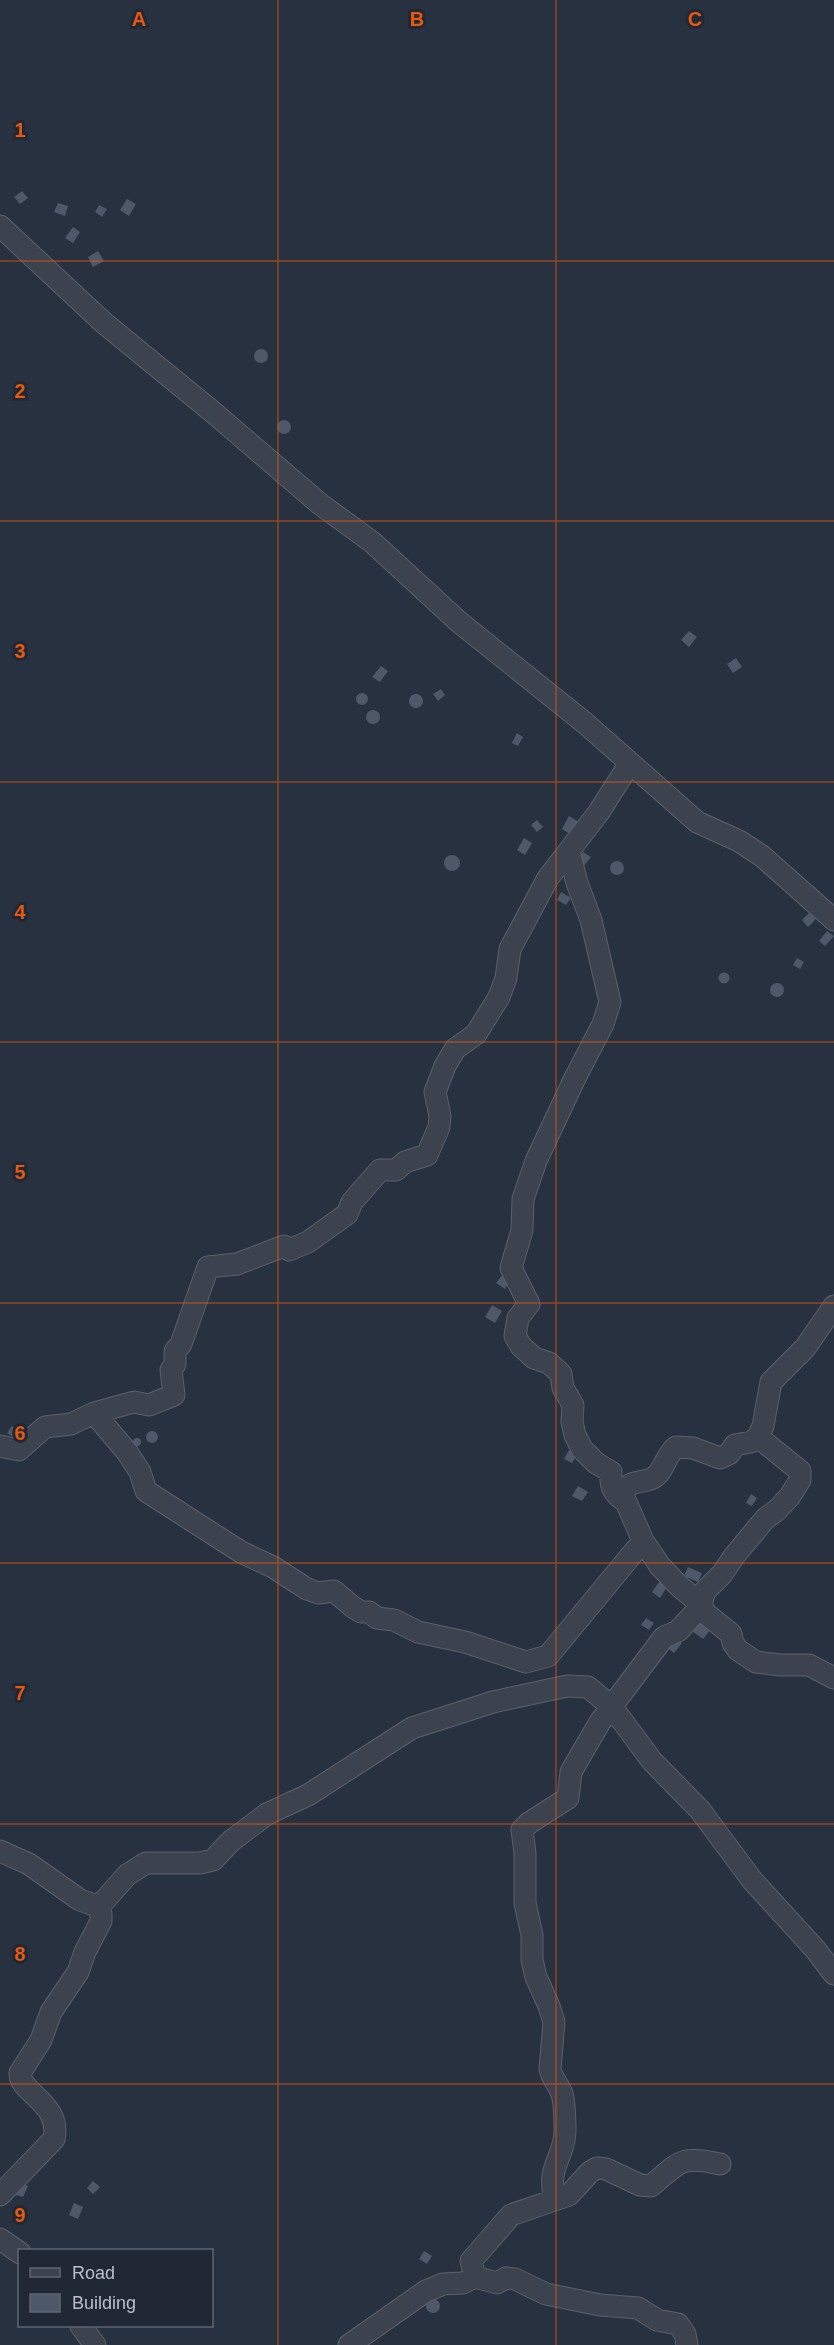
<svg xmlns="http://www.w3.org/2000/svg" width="834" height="2345" viewBox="0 0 834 2345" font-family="Arial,sans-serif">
<rect width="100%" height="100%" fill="#28313f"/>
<path fill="#4f5868" d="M22,191L28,198L20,204L14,197Z
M127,199L136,204L129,216L120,210Z
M58,203L68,206L65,216L54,212Z
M99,205L107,209L102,217L95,212Z
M73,227L80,232L73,243L65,238Z
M98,251L104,261L93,267L88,257Z
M254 356a7 7 0 1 1 14 0a7 7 0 1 1-14 0Z
M277 427a7 7 0 1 1 14 0a7 7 0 1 1-14 0Z
M689,631L697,637L689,647L681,640Z
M736,658L742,667L733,673L727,664Z
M381,666L388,671L380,682L372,677Z
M441,689L445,695L438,701L433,694Z
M356 699a6 6 0 1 1 12 0a6 6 0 1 1-12 0Z
M409 701a7 7 0 1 1 14 0a7 7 0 1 1-14 0Z
M366 717a7 7 0 1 1 14 0a7 7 0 1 1-14 0Z
M517,733L523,737L518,746L512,743Z
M569,816L579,822L572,835L562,829Z
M537,820L543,827L537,832L531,825Z
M524,838L532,843L525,855L517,850Z
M583,852L591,857L583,867L576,862Z
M444 863a8 8 0 1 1 16 0a8 8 0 1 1-16 0Z
M610 868a7 7 0 1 1 14 0a7 7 0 1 1-14 0Z
M561,892L571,898L566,905L557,900Z
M810,912L816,919L808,927L802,920Z
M827,931L834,936L825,946L819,941Z
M797,958L804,962L800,969L793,965Z
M718.5 978a5.5 5.5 0 1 1 11 0a5.5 5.5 0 1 1-11 0Z
M770 990a7 7 0 1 1 14 0a7 7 0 1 1-14 0Z
M503,1274L511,1279L505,1289L496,1283Z
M492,1305L502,1311L495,1323L485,1317Z
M12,1426L20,1431L15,1438L7,1433Z
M146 1437a6 6 0 1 1 12 0a6 6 0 1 1-12 0Z
M133 1442a4 4 0 1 1 8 0a4 4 0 1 1-8 0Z
M569,1450L577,1454L572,1463L564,1459Z
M578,1486L588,1492L582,1501L572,1496Z
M751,1494L757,1498L752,1506L746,1503Z
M688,1567L702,1573L698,1582L684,1576Z
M659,1582L667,1587L660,1598L652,1592Z
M646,1618L654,1623L649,1630L641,1625Z
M701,1620L712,1628L703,1639L692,1631Z
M672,1637L682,1643L674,1653L665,1646Z
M93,2181L100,2187L93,2194L87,2188Z
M17,2182L28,2186L23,2197L13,2194Z
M74,2203L83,2207L78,2219L69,2215Z
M424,2251L432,2256L427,2264L419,2259Z
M426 2306a7 7 0 1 1 14 0a7 7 0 1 1-14 0Z"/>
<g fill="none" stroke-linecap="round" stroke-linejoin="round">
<g stroke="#5a616d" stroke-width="23">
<path id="street" d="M0,226L104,323L214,413L320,504L372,542L459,622L585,723L697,822L739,841L762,856L834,920
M569,851L577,883L591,920L610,1002L603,1024L574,1080L536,1161L523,1199L522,1230L511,1268L529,1304L518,1318L515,1336L521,1346L534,1358L549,1363L561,1374L563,1388L573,1405L572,1422L575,1435L582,1449L596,1463L611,1472C610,1487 613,1493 626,1502
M834,1306L805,1348L771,1382L763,1426L758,1437L751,1442L735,1445L729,1454L720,1458L693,1448L676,1447C665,1455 665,1471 653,1478C642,1484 626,1479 623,1495L643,1541L660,1566L679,1586L701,1604L705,1613L731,1634L733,1643L738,1650L756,1662L780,1665H809L834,1678
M94,1413L127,1452L140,1472L146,1491L241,1552L273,1567L307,1589L318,1593L334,1591L353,1607L361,1612H369L377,1618L394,1620L418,1632L465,1642L526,1662L548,1656L643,1541
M0,1446L19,1450L45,1427L71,1424L94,1413L134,1402L149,1405L174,1395L171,1370L175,1364V1351L181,1344L208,1267L237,1264L284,1246L289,1250L308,1242L347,1214L352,1202L380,1170H396L405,1162L427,1155L439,1127L440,1116L435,1092L445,1066L455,1049L476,1034L499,997L506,978L510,949L548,878L599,812L630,763
M0,1851L29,1864L80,1900L97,1906L105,1900L127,1875L146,1863H200L213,1860L231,1841L267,1814L308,1795L412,1728L493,1702L567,1686L588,1687L612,1707L652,1761L700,1810L752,1880L815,1949L834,1974
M0,2195L54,2139C62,2103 18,2092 20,2073L41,2040L51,2012L78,1972L85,1952L101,1921V1914L97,1906
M555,2199C546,2167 564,2159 565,2132C565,2121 565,2104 562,2094C559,2085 552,2079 550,2069L554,2022L549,2006L536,1977L532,1960V1935L525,1903V1853L522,1830L529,1823L568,1798L571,1772L583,1751L600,1722L664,1637L678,1631L694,1614L701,1604L705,1591L722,1574L735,1555L765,1519L777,1510L790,1496L800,1480V1471L758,1437
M0,2239L20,2253
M475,2277L471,2261L511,2215L569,2195L590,2172L597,2168L606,2169L640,2185L651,2186C680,2162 679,2155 720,2164
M81,2326L95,2345
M349,2345L426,2291L443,2284L463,2283L475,2277L497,2283L506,2278L515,2279L546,2294L600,2305L638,2308L657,2320L678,2324L685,2334L687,2345"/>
</g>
<use href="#street" stroke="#3c434f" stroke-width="21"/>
</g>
<path fill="none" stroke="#e8590c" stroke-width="1.5" stroke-opacity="0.55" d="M278,0V2345M556,0V2345M0,261H834M0,521H834M0,782H834M0,1042H834M0,1303H834M0,1563H834M0,1824H834M0,2084H834"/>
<g font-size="20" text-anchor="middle" font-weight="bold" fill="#e8590c" stroke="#212835" stroke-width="6" stroke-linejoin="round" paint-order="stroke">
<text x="139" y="26">A</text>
<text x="417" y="26">B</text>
<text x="695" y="26">C</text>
<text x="20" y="137">1</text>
<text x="20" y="398">2</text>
<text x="20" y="658">3</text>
<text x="20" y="919">4</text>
<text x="20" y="1179">5</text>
<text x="20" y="1440">6</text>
<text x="20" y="1700">7</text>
<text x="20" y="1961">8</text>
<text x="20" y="2222">9</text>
</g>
<rect x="18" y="2249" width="195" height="78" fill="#212835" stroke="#5e6471" stroke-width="1.5"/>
<rect x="30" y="2268" width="30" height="9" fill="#3c434f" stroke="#5e6471" stroke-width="1.5"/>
<text x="72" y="2279" font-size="18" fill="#b9beca">Road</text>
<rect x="30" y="2294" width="30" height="18" fill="#4f5868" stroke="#5e6471" stroke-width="1.5"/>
<text x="72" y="2309" font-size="18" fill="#b9beca">Building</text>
</svg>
